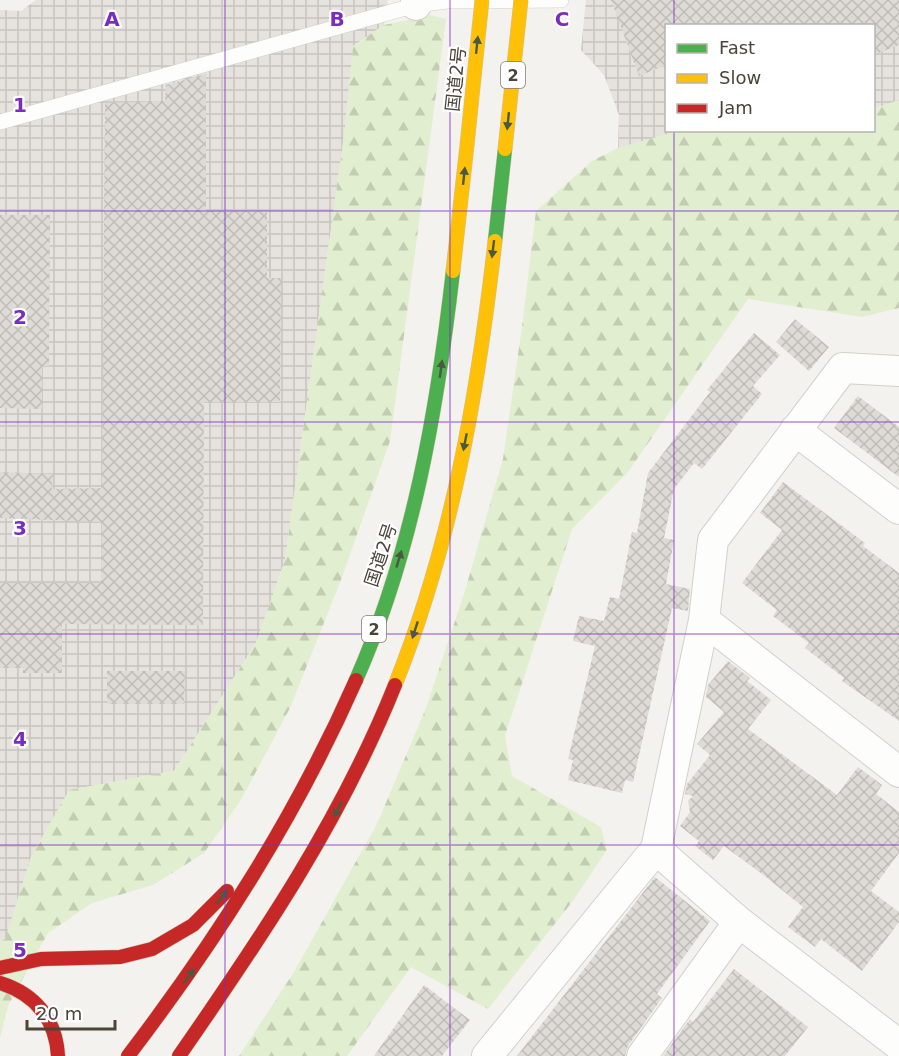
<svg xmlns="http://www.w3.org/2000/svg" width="899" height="1056" viewBox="0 0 899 1056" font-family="'DejaVu Sans','Noto Sans JP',sans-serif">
<defs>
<pattern id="industrial-grid" width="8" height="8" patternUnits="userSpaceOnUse" patternTransform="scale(1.5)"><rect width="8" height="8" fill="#e6e2de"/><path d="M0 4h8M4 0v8" fill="none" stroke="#c7c3bf"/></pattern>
<pattern id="forest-firs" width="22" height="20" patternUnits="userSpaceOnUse" patternTransform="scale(1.5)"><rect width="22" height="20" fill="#e1eecf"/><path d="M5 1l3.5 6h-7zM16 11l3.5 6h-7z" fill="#c3cdb2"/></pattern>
<pattern id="building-cross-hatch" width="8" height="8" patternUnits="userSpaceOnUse" patternTransform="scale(1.5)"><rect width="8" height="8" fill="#dedbd6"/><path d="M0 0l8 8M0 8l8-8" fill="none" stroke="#c0bdb8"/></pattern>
</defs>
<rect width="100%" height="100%" fill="#f4f2ee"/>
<path fill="url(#industrial-grid)" d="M36,0H388L384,25L353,46L345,128L285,560L256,643L174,771L69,790L5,939L0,941V10L21,11Z
M586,0H899V100L874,109V26H666V130L679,131L618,148L619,115L604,75L581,50Z"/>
<path fill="url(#forest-firs)" d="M431,15L446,19L390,441L341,580L290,708L241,800L204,853L153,885L92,903L48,933L8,1006L0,1038V941L5,939L31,856L69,790L174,771L256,643L285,560L345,128L353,46L384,25Z
M899,100V308L862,317L748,299L628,472L572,529L505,736L512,776L601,827L607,850L572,902L488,1009L411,967L347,1056H239L294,972L377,824L426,708L464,594L503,459L522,327L536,211L592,161L618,148L679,131L874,130V109Z"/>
<path fill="url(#building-cross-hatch)" d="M611,0H899V45L873,55V26H666V65L639,76Z
M206,74V211L267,212V278H281L280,402H204L203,625L62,624V673H23V668H0V583H101L102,522L0,518V472L53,474L52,489L102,488L105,103L165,101L166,85Z
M0,215H50L49,366H42V409L0,408Z
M795,319L829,347L809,371L776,342Z
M754,333L780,355L753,386L762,394L702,469L694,463L674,489L664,538L674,540L666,584L690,589L688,611L672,608L633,782L625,780L622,793L568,780L573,760L568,759L595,646L573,641L579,616L604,621L610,597L619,599L632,532L637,533L648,473L710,392L707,390Z
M858,396L899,427V477L834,428Z
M783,482L865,543L863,546L899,573V721L842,681L844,678L805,648L809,643L773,616L777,610L742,583L782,530L760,513Z
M728,661L750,678L747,681L771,700L748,729L837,795L858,767L882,785L876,794L899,812V853L871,891L899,912V922L862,971L821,939L815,947L788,927L803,907L766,877L724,846L713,860L695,846L699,841L680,826L690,812L688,801L693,796L685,794L687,784L710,755L697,744L724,712L706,697L708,685Z
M107,671H185L184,704H107Z
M655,877L710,921L657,994L662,998L628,1046L625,1056H517Z
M734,969L808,1027L785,1056H663L690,1019L693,1022Z
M424,985L470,1020L442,1056H374Z"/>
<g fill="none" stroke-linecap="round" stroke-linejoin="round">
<g stroke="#d2d0cb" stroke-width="16">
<path id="lane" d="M0,122L416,5L447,1L561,0"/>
</g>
<g stroke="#d2d0cb" stroke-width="32">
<path id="street" d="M416,5V0
M795,430L899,509
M704,620L899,772
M656,849L739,922L899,1045
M487,1056L656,849L704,620L713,540L843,368L899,371
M642,1056L739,922"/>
</g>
<g stroke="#ccbfa9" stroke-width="15">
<path id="fast" d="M495,241L505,149
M356,680C413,551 437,411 453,271"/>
</g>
<g stroke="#ccbfa9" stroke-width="15">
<path id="slow" d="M453,271L467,145
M395,685C452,543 478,393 495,241"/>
</g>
<g stroke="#ccbfa9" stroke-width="15">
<path id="jam" d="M0,968L41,959L120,957L152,949L193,925L227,891
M0,983C35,994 56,1019 58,1056
M128,1056C218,938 296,816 356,680
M179,1056C261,938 341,820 395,685"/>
</g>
<use href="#lane" stroke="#fdfdfc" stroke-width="15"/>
<use href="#street" stroke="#fdfdfc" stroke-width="30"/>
<use href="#fast" stroke="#4caf50" stroke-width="14"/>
<use href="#slow" stroke="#ffc107" stroke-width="14"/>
<use href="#jam" stroke="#c62828" stroke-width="14"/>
<g stroke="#ccbfa9" stroke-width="15" stroke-linecap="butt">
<path id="slow-bridge" d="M467,145L482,0
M505,149L521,0"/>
</g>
<use href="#slow-bridge" stroke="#ffc107" stroke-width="14"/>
</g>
<defs><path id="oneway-solid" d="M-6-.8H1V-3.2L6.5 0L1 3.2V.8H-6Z" transform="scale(1.5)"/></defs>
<g fill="#4b593e">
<use href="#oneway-solid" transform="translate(477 45) rotate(-84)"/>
<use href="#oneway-solid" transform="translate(508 121) rotate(96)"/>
<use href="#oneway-solid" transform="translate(464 176) rotate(-84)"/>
<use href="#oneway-solid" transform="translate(493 249) rotate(97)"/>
<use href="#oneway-solid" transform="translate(441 369) rotate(-82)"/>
<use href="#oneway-solid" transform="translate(465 442) rotate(101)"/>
<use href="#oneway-solid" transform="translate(399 559) rotate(-73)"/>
<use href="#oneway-solid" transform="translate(415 630) rotate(108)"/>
<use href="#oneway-solid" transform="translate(338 809) rotate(117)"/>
<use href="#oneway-solid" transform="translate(222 897) rotate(-51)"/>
<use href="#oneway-solid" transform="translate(189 976) rotate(-54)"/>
</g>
<path fill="none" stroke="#7b2cbf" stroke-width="1.5" stroke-opacity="0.55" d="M225,0V1056M450,0V1056M674,0V26M674,130V1056M0,211H899M0,422H899M0,634H899M0,845H899"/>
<g text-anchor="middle" stroke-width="4.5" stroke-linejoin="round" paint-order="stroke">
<g fill="#fff" stroke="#817c74" stroke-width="1.5">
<rect x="501" y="62" width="24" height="26" rx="4.5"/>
<rect x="362" y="616" width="24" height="26" rx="4.5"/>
</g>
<g font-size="16" font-weight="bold" fill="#4b4439">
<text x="513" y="81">2</text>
<text x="374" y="635">2</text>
</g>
<g font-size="18" fill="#4b4439" stroke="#fff">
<text transform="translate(456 79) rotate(-84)" y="6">国道2号</text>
<text transform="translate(381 555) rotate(-72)" y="6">国道2号</text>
</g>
</g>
<g font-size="20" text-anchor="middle" font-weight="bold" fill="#7b2cbf" stroke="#fff" stroke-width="4.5" stroke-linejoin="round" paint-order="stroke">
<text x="112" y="26">A</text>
<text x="337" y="26">B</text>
<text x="562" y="26">C</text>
<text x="20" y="112">1</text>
<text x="20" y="324">2</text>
<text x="20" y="535">3</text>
<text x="20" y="746">4</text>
<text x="20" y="957">5</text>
</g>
<rect x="665" y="24" width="210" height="108" fill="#ffffff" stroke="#b7b4b0" stroke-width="1.5"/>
<rect x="677" y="44" width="30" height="9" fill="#4caf50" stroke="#b7b4b0" stroke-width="1.5"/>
<text x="719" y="54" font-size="18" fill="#4b4439">Fast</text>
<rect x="677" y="74" width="30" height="9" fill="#ffc107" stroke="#b7b4b0" stroke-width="1.5"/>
<text x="719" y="84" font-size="18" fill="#4b4439">Slow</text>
<rect x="677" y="104" width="30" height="9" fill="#c62828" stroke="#b7b4b0" stroke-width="1.5"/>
<text x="719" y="114" font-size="18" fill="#4b4439">Jam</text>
<path d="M27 1020v9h88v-9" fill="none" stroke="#4b4439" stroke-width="3"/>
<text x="36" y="1020" font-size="18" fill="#4b4439" stroke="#ffffff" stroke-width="4.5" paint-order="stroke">20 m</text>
</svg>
